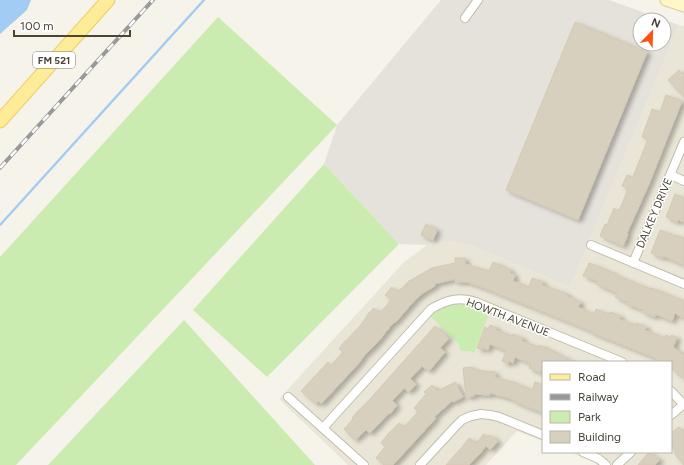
<svg xmlns="http://www.w3.org/2000/svg" width="684" height="465" viewBox="0 0 684 465" font-family="Figtree,sans-serif">
<defs>
<filter id="shadow"><feDropShadow dx="4" dy="2.5" stdDeviation="2" flood-color="#0004"/></filter>
</defs>
<rect width="100%" height="100%" fill="#f6f3ea"/>
<path fill="#eae6d7" d="M679,25L684,26V465H597L594,462L569,452H671V362H543V441L517,431L486,465H348L279,399L404,262L427,245L450,241L472,246L570,287Z"/>
<path fill="#e5e2db" fill-rule="evenodd" d="M441,0H609L679,25L570,287L472,246L450,241L427,245L399,244L324,164L337,125ZM640,20H664V44H640Z"/>
<path fill="#cbecb0" d="M218,17L337,125L16,465H0V257Z
M324,164L399,244L267,377L193,310Z
M450,300L491,308L474,353L470,351H461L458,343L427,313Z
M184,320L315,465H48Z"/>
<path fill="#a3ccf5" d="M0,0H31L27,10L0,34Z"/>
<g fill="none" stroke-linecap="round" stroke-linejoin="round">
<path stroke="#a3ccf5" stroke-width="2.5" d="M0,225L204,0"/>
</g>
<path fill="#d8d0be" stroke="#d4c9b1" filter="url(#shadow)" d="M575,22L647,52L578,220L506,190Z
M679,70L684,75V97L668,80Z
M666,95L682,101L649,184L627,233L628,234L623,246L600,236L605,224L607,225L614,208L619,211L628,189L622,186L627,175L633,177L648,139L642,137L652,109L660,112Z
M675,194L684,198V222L678,220L677,222L666,217Z
M426,224L437,230L433,240L421,235Z
M660,230L675,236L676,235L684,238V265L663,256V258L651,253Z
M455,258H465V264L489,271L493,262L511,270L510,273L515,275L513,281L529,287L532,278L543,282L542,285L568,294L567,296L581,302L578,307L594,314L596,309L609,314L610,312L621,316L619,319L636,325L637,323L647,327L645,330L665,338L666,335L671,337L672,335L677,338L673,347L684,355V379L671,368V362H662L653,357L600,336L590,332L591,331L484,288L467,282H455V279L434,284L435,286L423,293L415,300L395,323L394,322L385,333L379,341L367,353H366L359,363L321,404L318,401L316,404L301,391L328,362L331,365L343,352L339,349L345,341H346L356,330H357L367,316H366L374,308L380,313L391,300L385,295L392,287L398,292L409,281L432,268L455,263Z
M589,263L614,273V274L635,283L651,289L652,288L684,301V319L675,313L672,321L655,314V317L642,312L643,310L626,304L627,302L615,297L617,293L596,284L597,281L583,276Z
M490,325L497,328L496,330L512,336L513,334L523,338L522,341L539,347L540,345L575,362H543V365L540,373L529,368L531,364L515,357L513,363L509,361L508,364L502,361L506,351L490,344L488,350L483,348L482,350L477,348L485,327L488,329Z
M435,326L449,338L440,348L445,352L429,371L422,366L410,379L416,384L409,392L404,388L392,401L397,405L390,414L389,413L370,433L366,430L355,440L344,429L353,419L352,418L357,412L369,400Z
M473,367L474,370L495,372V377L516,383L532,390L535,382L543,385V413L525,406L512,400V399L490,393V395L474,394V396L466,397L463,368Z
M455,382L463,397L453,402L452,401L434,417L436,418L393,465H384L376,458L385,447L381,443L388,434L399,423L404,427L418,412L414,408L426,394L424,392L432,385L438,391Z
M679,427L684,432V465L674,453L676,452L671,446V433Z
M484,434L488,437L490,435L498,441L490,450L486,446L478,456H477L469,465H446L460,449V450L469,438L476,443Z
M649,452L660,460L655,465H638Z"/>
<g fill="none" stroke-linecap="round" stroke-linejoin="round">
<g stroke="#c2bcab" stroke-width="10">
<path id="street" d="M465,18L478,0
M671,175L684,181
M591,245L684,284
M633,263L684,142
M671,391L684,405
M288,397L364,465
M671,415L684,404
M323,428L431,309C446,300 460,296 476,302L622,362
M583,452L599,459L606,465
M420,465L455,427L462,420L471,416L481,414L490,415L499,417L543,435
M617,465L631,452"/>
</g>
<g stroke="#d9cd97" stroke-width="13">
<path id="secondary" d="M666,0L684,6"/>
</g>
<g stroke="#eccf61" stroke-width="15">
<path id="primary" d="M0,121L108,0"/>
</g>
<use href="#street" stroke="#fff" stroke-width="8"/>
<use href="#secondary" stroke="#fff7ca" stroke-width="11"/>
<use href="#primary" stroke="#ffec99" stroke-width="13"/>
<g stroke="#999" stroke-width="4">
<path id="rail" d="M0,168L153,0"/>
</g>
<use href="#rail" stroke="#fff" stroke-width="2.5" stroke-dasharray="8" stroke-linecap="butt"/>
</g>
<g text-anchor="middle" stroke-width="3" stroke-linejoin="round" paint-order="stroke">
<rect fill="#fff" stroke="#807d73" stroke-width="1" x="33" y="52" width="42" height="16" rx="3"/>
<g font-size="10" font-weight="bold" fill="#4a4537">
<text x="54" y="64">FM 521</text>
</g>
<g font-size="11" fill="#4a4537" stroke="#fff">
<text transform="translate(654 213) rotate(-67)" y="4">DALKEY DRIVE</text>
<text transform="translate(508 317) rotate(21)" y="4">HOWTH AVENUE</text>
</g>
</g>
<rect x="542" y="361" width="130" height="92" fill="#ffffff" stroke="#b7b5af"/>
<rect x="550" y="374" width="20" height="6" fill="#ffec99" stroke="#b7b5af"/>
<text x="578" y="381" font-size="12" fill="#4a4537">Road</text>
<rect x="550" y="394" width="20" height="6" fill="#999999" stroke="#b7b5af"/>
<text x="578" y="401" font-size="12" fill="#4a4537">Railway</text>
<rect x="550" y="411" width="20" height="12" fill="#cbecb0" stroke="#b7b5af"/>
<text x="578" y="421" font-size="12" fill="#4a4537">Park</text>
<rect x="550" y="431" width="20" height="12" fill="#d8d0be" stroke="#b7b5af"/>
<text x="578" y="441" font-size="12" fill="#4a4537">Building</text>
<g transform="translate(652 32) rotate(23)"><circle r="19" fill="#ffffff" stroke="#b7b5af"/>
<path d="M0-3L7 15L0 10L-7 15Z" fill="#ff5017"/>
<text y="-6" font-size="11" font-weight="bold" text-anchor="middle" fill="#4a4537">N</text>
</g>
<path d="M14 30v6h116v-6" fill="none" stroke="#4a4537" stroke-width="2"/>
<text x="20" y="30" font-size="12" fill="#4a4537" stroke="#ffffff" stroke-width="3" paint-order="stroke">100 m</text>
</svg>
